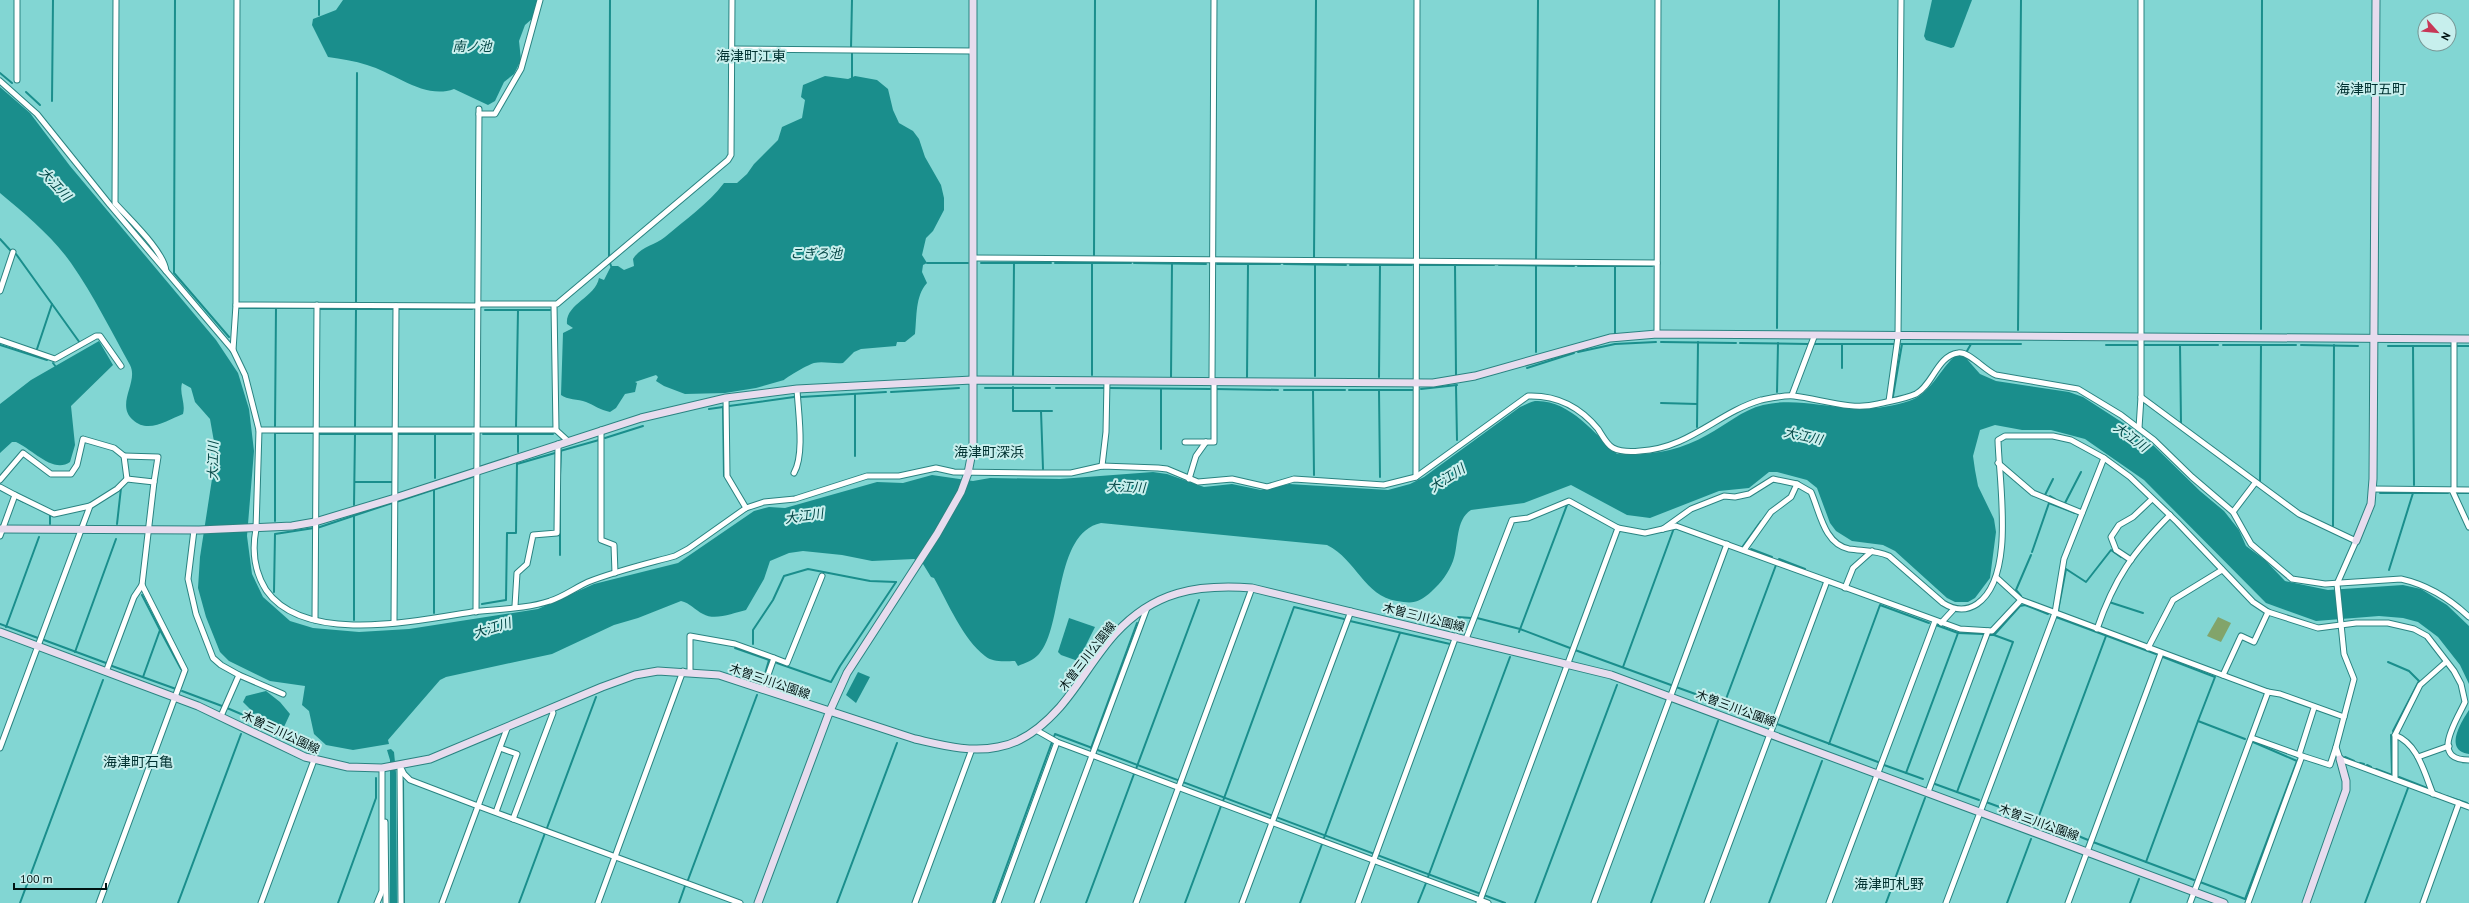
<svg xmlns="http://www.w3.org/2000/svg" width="2469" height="903" font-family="'PT Sans','Noto Sans JP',sans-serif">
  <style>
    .green { fill: #82a46a }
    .water { fill: #1a8e8c }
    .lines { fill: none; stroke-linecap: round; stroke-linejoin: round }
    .stream { stroke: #1a8e8c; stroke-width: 2 }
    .street-casing { stroke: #2a8381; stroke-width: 7 }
    .secondary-casing { stroke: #2a8381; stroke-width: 9 }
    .street { stroke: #fff; stroke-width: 5 }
    .secondary { stroke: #e7dcee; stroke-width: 7 }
    .labels { text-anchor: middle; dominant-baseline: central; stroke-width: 4; stroke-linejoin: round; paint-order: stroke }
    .street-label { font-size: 12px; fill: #001413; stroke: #c7efed }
    .water-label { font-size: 13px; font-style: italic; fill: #044645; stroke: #c7efed }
    .quarter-label { font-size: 14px; fill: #003130; stroke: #c7efed }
  </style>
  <rect width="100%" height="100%" fill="#82d6d3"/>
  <polygon class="green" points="2218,617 2231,623 2221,642 2207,636"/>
  <g class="water">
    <path d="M343,0H538L533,18L525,25L519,41L521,60L514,74L504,82L495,101L488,105L454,89C425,100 395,73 367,65C355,61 341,59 328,57L312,25L313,19L336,10Z"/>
    <polygon points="1932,0 1972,0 1954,47 1951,48 1926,40 1924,36"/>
    <path d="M825,76L848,79L855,76L877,80L888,89L893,110L899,123L913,131L919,139L925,157L941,185L944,198V210L933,231L926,238L922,255L927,263L923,265L922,272L927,283C915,296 917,317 915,334L905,342H897L896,346L861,349L854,352L843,363C834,364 823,361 814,363C811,363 785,378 784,380L756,388L725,393L685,394L664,386L656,381L658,377L656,375L635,382L637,383L635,392L625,394L616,408L610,412C600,410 594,405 586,402C578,399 567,400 561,395L563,333L573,328L567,324C565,304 595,298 599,278L604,280L611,266H618L624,270L634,266L633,259C641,246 654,246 665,237C685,220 708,204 724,183H737L747,174L754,164L778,140L782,127L802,118L805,100L801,97L803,85Z"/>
    <path d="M0,87L30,113L70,166L216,340L238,373L249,409L254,451L247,536L252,574L263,597L290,621L313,628L359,632L409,629L538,609L594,584L678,563L754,511L769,507L785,508L877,482L903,483L932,475L973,481L990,478L1060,479L1153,472L1167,474L1204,487L1232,484L1261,490L1289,484L1388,490L1410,484L1424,477L1520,407C1525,405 1530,402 1535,401C1569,399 1595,434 1617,454C1648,456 1680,451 1707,435C1726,425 1742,410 1763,405C1792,398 1821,406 1850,408C1870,410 1890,407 1909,401C1931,394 1939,370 1956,355L1965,357L1980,374L1996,381L2069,392L2083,397L2134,430L2150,442L2200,491L2224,511L2239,530L2246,546L2265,560L2285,581L2328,590L2403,585L2421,589L2447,605L2469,626V684L2460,665L2438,637L2418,622L2403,618L2379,616L2316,621L2266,603L2144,480L2085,439L2051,430H2022L1995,425L1980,430L1973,456L1975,470L1978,486L1994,519L1996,532L1990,578L1975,598L1968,602H1955L1947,598L1895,551L1883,545L1852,541L1836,531L1830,523L1817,488L1807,480L1777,472H1769L1749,488L1719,491L1650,518L1627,515L1571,485L1524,503L1471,510C1455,520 1459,545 1453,561C1449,572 1441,583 1432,591C1419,603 1413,604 1397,601C1364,596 1357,560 1327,545L1101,523C1053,533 1064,627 1039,654C1034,660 1025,663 1018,666L1015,661C1006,661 993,663 985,656C963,639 948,603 934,578L931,577L923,564L914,559L872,561L842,555L803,551L789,553L770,561L764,579L746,610C733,613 715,621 703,614C695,610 690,603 681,601L638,618L614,625L552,654L446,677L440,680L388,740L389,744L353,750L326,745L314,734L309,711L302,705L305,686L270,681L229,661L220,652L206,617L198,588L200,557L216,453L210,419L195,402L191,388L182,383C179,394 186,403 183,414C168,420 148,434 133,420C115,404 139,382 130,365C111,331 94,296 71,263C52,236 25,214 0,193Z"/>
    <path d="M99,341L113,365L71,406L75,445L70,462C53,474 32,449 16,442H12L0,453V404L31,380Z"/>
    <polygon points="1069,618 1095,627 1078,661 1061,655 1058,652"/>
    <polygon points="858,672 870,677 856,703 846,695"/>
    <polygon points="266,691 280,702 290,714 283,729 258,713 253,714 249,720 246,719 251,710 243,702 246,696"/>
    <path d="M2469,710V754C2443,750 2462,721 2469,710Z"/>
    <polygon points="391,749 394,752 396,773 397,903 390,903 390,760 387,750"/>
  </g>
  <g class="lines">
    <g class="stream">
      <polyline points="175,0 174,273 229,337"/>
      <polyline points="319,15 319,0"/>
      <polyline points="851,48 852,0"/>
      <polyline points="852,53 852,78"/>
      <polyline points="0,73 12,83"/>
      <polyline points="26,92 40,105"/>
      <polyline points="52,101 53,0"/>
      <polyline points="0,239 11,251"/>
      <polyline points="16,254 52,304 37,349"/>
      <polyline points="1094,255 1095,0"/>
      <polyline points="609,258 610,0"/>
      <polyline points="1314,258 1316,0"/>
      <polyline points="1536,260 1538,0"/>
      <polyline points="610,263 611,266"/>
      <polyline points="927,263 968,263"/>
      <polyline points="981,263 1051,263"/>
      <polyline points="1055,263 1131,263"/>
      <polyline points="1092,263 1092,375"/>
      <polyline points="1134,263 1206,264"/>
      <polyline points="1217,264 1280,264"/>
      <polyline points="1284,264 1346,265"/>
      <polyline points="1315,264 1315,376"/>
      <polyline points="1350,265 1412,265"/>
      <polyline points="1418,265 1494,265"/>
      <polyline points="1455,265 1456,375"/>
      <polyline points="1499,265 1574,266"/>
      <polyline points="1536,265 1536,352"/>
      <polyline points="1578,266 1652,266"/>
      <polyline points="356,303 357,73"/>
      <polyline points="52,304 80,343"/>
      <polyline points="238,308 314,308"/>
      <polyline points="318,309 394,309"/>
      <polyline points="397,309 472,309"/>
      <polyline points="485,310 550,310"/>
      <polyline points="1777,328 1779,0"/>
      <polyline points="2261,329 2262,0"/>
      <polyline points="2018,330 2021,0"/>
      <polyline points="1615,334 1615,266"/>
      <polyline points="1661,342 1736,343"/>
      <polyline points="1740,343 1808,344"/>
      <polyline points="1815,344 1895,344"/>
      <polyline points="1901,344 1971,344"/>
      <polyline points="0,345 47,360"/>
      <polyline points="2106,345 2137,345"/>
      <polyline points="2143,345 2218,345"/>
      <polyline points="2180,345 2181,424"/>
      <polyline points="2223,345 2296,345"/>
      <polyline points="2301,345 2358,346"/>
      <polyline points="2388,346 2452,346"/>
      <polyline points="2413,346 2414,485"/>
      <polyline points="2457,346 2469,346"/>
      <polyline points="1967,351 1971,344 2021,344"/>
      <polyline points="1578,352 1615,344 1656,342"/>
      <polyline points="53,363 56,367"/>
      <polyline points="1527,368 1574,353"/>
      <polyline points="1842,368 1842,344"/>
      <polyline points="1013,375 1014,263"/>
      <polyline points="1171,377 1172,263"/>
      <polyline points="1247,377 1248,264"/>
      <polyline points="1379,377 1380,265"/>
      <polyline points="1456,386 1457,440"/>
      <polyline points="1013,387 1013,411 1052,411"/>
      <polyline points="985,388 1050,388"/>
      <polyline points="1056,388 1104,388"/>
      <polyline points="1109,388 1210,389"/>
      <polyline points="1161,389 1161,449"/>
      <polyline points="1215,389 1278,390"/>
      <polyline points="1421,389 1457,385"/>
      <polyline points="1284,390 1345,390"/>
      <polyline points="1313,390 1314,475"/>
      <polyline points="1349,390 1413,390"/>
      <polyline points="1379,390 1380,477"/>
      <polyline points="891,392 959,388"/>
      <polyline points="1777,392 1778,343"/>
      <polyline points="855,394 855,456"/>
      <polyline points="1893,396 1902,344"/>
      <polyline points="801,397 886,392"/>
      <polyline points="1661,403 1697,404"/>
      <polyline points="729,406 794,397"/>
      <polyline points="709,409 723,407 724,476"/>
      <polyline points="1041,411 1043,469"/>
      <polyline points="275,426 276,308"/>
      <polyline points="355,426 356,309"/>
      <polyline points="516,427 518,310"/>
      <polyline points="1697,427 1698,342"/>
      <polyline points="318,434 393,434"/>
      <polyline points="397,434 471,434"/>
      <polyline points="483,434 553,434"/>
      <polyline points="605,438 643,426"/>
      <polyline points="560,451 599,440"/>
      <polyline points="518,452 518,435"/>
      <polyline points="517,464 555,453"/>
      <polyline points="560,475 561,451"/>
      <polyline points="435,478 435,434"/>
      <polyline points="355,482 393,482"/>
      <polyline points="2260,482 2261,345"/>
      <polyline points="434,490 434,613"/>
      <polyline points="2380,493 2448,493"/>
      <polyline points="2458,493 2469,493"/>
      <polyline points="2045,495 2053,479"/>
      <polyline points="2050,496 2055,499"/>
      <polyline points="18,499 24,502"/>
      <polyline points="396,502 472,477"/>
      <polyline points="2065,503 2081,472"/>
      <polyline points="354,505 355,434"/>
      <polyline points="354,516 354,620"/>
      <polyline points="275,521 275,433 314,433"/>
      <polyline points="50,524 50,514"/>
      <polyline points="117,524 121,488"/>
      <polyline points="2333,526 2334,345"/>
      <polyline points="317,528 392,503"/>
      <polyline points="1743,546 1761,521"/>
      <polyline points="1751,549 1772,557"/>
      <polyline points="2032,552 2049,503 2075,513"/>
      <polyline points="560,555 560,482"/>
      <polyline points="1779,559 1805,569"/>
      <polyline points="2389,570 2413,493"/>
      <polyline points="274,592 275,534 314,528"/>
      <polyline points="142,595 160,630"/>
      <polyline points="2021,596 2016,590 2031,555"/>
      <polyline points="2109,602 2143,613"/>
      <polyline points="482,604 506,600 507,533 516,533 517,463"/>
      <polyline points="2058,611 2066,569 2086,582 2111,550 2121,557"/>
      <polyline points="2056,617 2156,654"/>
      <polyline points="1477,618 1520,629 1570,648"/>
      <polyline points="1458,619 1458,617 1471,618"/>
      <polyline points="1350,621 1450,644"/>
      <polyline points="0,624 38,638"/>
      <polyline points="1936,625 1958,633 1983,634"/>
      <polyline points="6,627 39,537"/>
      <polyline points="1519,632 1567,505"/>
      <polyline points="1990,635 1994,635 2020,606 2025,605 2048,614"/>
      <polyline points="44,640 106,663"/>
      <polyline points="753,644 753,630 773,600 784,576 808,569 870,581 896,582"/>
      <polyline points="735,648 769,660 763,681"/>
      <polyline points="1575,650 1671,685"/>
      <polyline points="75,652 116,539"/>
      <polyline points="2163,657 2215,677 2198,721 2245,739"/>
      <polyline points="2388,662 2409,671 2419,681 2393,731"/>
      <polyline points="777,663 831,682 840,666 896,582"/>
      <polyline points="112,666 176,689"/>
      <polyline points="1623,667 1674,528"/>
      <polyline points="143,677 160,630 181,669"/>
      <polyline points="1676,687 1712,700"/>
      <polyline points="182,691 222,706"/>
      <polyline points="1716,702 1738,710"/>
      <polyline points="1723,707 1776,565"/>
      <polyline points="227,708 248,717"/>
      <polyline points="1744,712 1770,722"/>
      <polyline points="1777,724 1878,762"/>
      <polyline points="1829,744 1880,605 1929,623"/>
      <polyline points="1091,748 1137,623"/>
      <polyline points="2345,757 2354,761"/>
      <polyline points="2360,763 2364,764"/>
      <polyline points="1884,765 1923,779"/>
      <polyline points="2367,765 2371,767"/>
      <polyline points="1136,769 1199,600"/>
      <polyline points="2376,769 2392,775 2391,735"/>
      <polyline points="1906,773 1958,633"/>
      <polyline points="2399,777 2427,788"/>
      <polyline points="403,781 404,903"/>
      <polyline points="1935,784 1979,800"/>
      <polyline points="1957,792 2013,642 1994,635"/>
      <polyline points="2435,792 2441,794"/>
      <polyline points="2446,796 2467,803"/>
      <polyline points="1223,801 1294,607 1344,619"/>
      <polyline points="1986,802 2068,832"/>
      <polyline points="2037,821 2106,636"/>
      <polyline points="547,828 596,697"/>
      <polyline points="2076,835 2088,840"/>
      <polyline points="1324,838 1400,633"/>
      <polyline points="2093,842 2194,880"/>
      <polyline points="2146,862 2198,721"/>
      <polyline points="1428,877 1510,657"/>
      <polyline points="688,880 757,695"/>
      <polyline points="2200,882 2245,899"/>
      <polyline points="2245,899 2297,761 2253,742"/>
      <polyline points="20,903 103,680"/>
      <polyline points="178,903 241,734"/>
      <polyline points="338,903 376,798 376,778"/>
      <polyline points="519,903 545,833"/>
      <polyline points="679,903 685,886"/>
      <polyline points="837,903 897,743"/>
      <polyline points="993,903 1055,734 1505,903"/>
      <polyline points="1086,903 1134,774"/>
      <polyline points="1185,903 1221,806"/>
      <polyline points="1300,903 1322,844"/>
      <polyline points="1418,903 1426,883"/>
      <polyline points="1535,903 1617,685"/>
      <polyline points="1651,903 1718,721"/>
      <polyline points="1769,903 1822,761"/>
      <polyline points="1886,903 1925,798"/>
      <polyline points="2007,903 2031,839"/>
      <polyline points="2130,903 2139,879"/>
      <polyline points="2365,903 2408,788"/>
    </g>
    <g class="street-casing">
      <g id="street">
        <path d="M116,0L115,203C129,219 164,251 166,271"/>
        <polyline points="732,49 973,51"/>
        <polyline points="17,80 17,0"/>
        <path d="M0,81L37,114L110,205L233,350L245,375L259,430L256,529C252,550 254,571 266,590C304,645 416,621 472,612C498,609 526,609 550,601C563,597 575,588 588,582C616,571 646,564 675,556L688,549L746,508L764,502L795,499L867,476H899L936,468L954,472L1035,473H1071L1102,466L1158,468L1167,469L1198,482L1232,479L1267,487L1294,479L1384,485L1416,477L1528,396C1557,395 1580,407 1598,429C1602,435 1607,445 1613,448C1621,452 1631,452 1640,451C1690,448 1717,413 1761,400C1771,398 1784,395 1794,396C1821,399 1851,411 1878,404C1890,401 1905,399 1916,394C1933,385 1937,356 1958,353C1969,351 1984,370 1996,375L2078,389L2121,415L2154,440L2192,477L2233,512L2251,544L2292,579L2325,584L2401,579C2428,585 2449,598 2469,617"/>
        <polyline points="479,114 495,114 521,69 540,0"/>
        <polyline points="973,258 1657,263"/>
        <polyline points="0,291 13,252"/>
        <polyline points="478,304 557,304 728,160 731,155 732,0"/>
        <polyline points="236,305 478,306"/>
        <polyline points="554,305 556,430"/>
        <polyline points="1657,334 1658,0"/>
        <polyline points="2454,339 2454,490"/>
        <polyline points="0,340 55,359 96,336 100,336 121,366"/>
        <polyline points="233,350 236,305 237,0"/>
        <polyline points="1212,381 1214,0"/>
        <polyline points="1792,395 1814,337"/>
        <polyline points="2141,397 2299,514 2356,541 2337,584 2344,654 2354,679 2336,747 2340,759 2469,807"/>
        <polyline points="726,398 727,476 746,508"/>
        <polyline points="1889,401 1898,337 1901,0"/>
        <polyline points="2139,428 2141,397 2141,0"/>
        <polyline points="259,430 556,430 568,441"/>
        <polyline points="601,430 601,540 614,545 615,573"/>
        <polyline points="1185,442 1214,442 1214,381"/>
        <polyline points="124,456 158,457 154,482"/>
        <polyline points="1998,463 2033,493 2082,513"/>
        <polyline points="1102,466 1106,432 1107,381"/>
        <path d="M794,473C805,454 798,411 797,389"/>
        <polyline points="1416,477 1417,0"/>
        <polyline points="1189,479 1196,456 1206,442"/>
        <polyline points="0,480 23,453 51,474 71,474 77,465 83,439 114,448 124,456 127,479"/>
        <polyline points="0,487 15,495"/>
        <polyline points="2372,489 2469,490"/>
        <polyline points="2452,490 2469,527"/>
        <polyline points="2233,512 2255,483"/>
        <polyline points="1663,529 1691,509 1724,496 1735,497 1749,494 1773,479 1797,484"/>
        <polyline points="194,530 188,579 196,614 213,658 221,665 239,675 221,716"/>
        <polyline points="0,536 15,495 54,514 90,506 117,489 127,479 154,482 142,585 185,670 99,903"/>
        <path d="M1744,550L1771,512L1791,497L1797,484L1811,492C1820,512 1824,544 1849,549C1863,551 1876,550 1889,556L1943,603C1954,610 1965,612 1977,604C2016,577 1999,483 1998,440L2005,436H2053L2071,440L2104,458L2130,477L2177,522L2253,602L2268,612L2318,628L2356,623H2388L2414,629L2427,636L2454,671L2461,684L2465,702C2457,720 2429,760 2469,760"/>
        <polyline points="2131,560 2116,550 2111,537 2119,525 2133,517 2152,499"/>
        <polyline points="1997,578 2021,600"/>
        <polyline points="1845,588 1853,568 1872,551"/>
        <polyline points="515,606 517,573 527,564 533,535 557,533 558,444"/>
        <polyline points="476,612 479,109"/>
        <polyline points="315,620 317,305"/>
        <polyline points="394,622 396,306"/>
        <polyline points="1941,623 1953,610"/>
        <path d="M2097,629C2114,579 2133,552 2170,515"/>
        <polyline points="1466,639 1512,520 1528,518 1569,501 1618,528"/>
        <polyline points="2148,648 2173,600 2222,570"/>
        <polyline points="106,672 134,597 142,585"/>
        <polyline points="690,672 690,636 735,644 774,658"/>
        <polyline points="239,675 283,694"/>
        <polyline points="2223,675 2241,636 2254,642 2268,612"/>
        <polyline points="763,689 774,658 787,663 822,576"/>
        <polyline points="508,726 478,806 740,903"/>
        <polyline points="1036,730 1057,742 1488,903"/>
        <path d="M2395,735C2418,744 2424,772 2433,794"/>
        <polyline points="2252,738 2302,756"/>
        <polyline points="0,748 90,506"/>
        <polyline points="2299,755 2314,708"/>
        <polyline points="2418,757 2449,746"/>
        <polyline points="400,766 404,774 410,780 478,806 442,903"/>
        <polyline points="400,768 401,903"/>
        <polyline points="2395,779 2395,735 2420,685 2446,662"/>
        <polyline points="1928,792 1988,631"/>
        <polyline points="496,812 517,754 500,748"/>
        <polyline points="513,819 553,713 551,708"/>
        <polyline points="385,822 386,903"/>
        <polyline points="261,903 314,760"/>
        <polyline points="377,903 382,891 382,768"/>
        <polyline points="598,903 683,671"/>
        <polyline points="915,903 972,749"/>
        <polyline points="998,903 1057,742"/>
        <polyline points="1037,903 1147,608"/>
        <polyline points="1136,903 1252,588"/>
        <polyline points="1242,903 1351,611"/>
        <polyline points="1358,903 1456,636"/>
        <polyline points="1479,903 1618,528 1645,533 1676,526 1960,629 1992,631 2021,600 2268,692 2280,694 2344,717"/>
        <polyline points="1594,903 1727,544"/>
        <polyline points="1707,903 1827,581"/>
        <polyline points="1829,903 1935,621"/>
        <polyline points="1946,903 2055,613 2064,559 2104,458"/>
        <polyline points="2068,903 2161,653"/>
        <polyline points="2190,903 2268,692"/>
        <polyline points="2248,903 2302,756 2330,765 2336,747"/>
        <polyline points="2423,903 2459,803"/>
      </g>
    </g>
    <g class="secondary-casing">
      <g id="secondary">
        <polyline points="0,529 199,530 292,526 315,522 395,498 641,418 726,398 797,389 972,380 1433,383 1475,376 1610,338 1657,334 2469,339"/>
        <polyline points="2356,541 2371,504 2373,479 2376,0"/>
        <path d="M0,632L198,706L305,757L348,767L382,768L430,759L602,687L635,675L658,671L719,675L915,739C942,745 970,753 998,747C1023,743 1044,725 1060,707C1080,684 1095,656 1115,634C1154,591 1197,584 1252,588L1611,675L2224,903"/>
        <polyline points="758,903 829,713 847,673 937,534 961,492 968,473 973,447 973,0"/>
        <polyline points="2306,903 2346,790 2346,781 2340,759"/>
      </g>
    </g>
    <use href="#street" class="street"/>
    <use href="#secondary" class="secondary"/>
  </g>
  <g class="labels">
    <g class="street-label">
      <text transform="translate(1424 617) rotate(14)">木曽三川公園線</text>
      <text transform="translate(1087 656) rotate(-52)">木曽三川公園線</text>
      <text transform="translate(770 681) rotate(19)">木曽三川公園線</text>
      <text transform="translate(1736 708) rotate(20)">木曽三川公園線</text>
      <text transform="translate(281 732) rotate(25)">木曽三川公園線</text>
      <text transform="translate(2039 822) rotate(20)">木曽三川公園線</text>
    </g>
    <g class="water-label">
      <text x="472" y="46">南ノ池</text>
      <text transform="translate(55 184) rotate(47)">大江川</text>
      <text x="816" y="253">こぎろ池</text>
      <text transform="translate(1803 436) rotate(12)">大江川</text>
      <text transform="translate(2131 437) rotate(36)">大江川</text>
      <text transform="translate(213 461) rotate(-89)">大江川</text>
      <text transform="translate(1447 478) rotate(-33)">大江川</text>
      <text transform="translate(1126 487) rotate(2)">大江川</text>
      <text transform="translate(804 516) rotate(-8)">大江川</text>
      <text transform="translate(492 628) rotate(-17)">大江川</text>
    </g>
    <g class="quarter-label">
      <text x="751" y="56">海津町江東</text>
      <text x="2371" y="89">海津町五町</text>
      <text x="989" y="452">海津町深浜</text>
      <text x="138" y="762">海津町石亀</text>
      <text x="1889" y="884">海津町札野</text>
    </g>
  </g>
  <g transform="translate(2437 32) rotate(117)"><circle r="19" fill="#c7efed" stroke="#779796"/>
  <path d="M0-3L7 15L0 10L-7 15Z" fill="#c73757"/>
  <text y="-6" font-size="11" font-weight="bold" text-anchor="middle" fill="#001413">N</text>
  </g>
  <path d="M14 883v6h92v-6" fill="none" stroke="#001413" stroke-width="2"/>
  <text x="20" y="883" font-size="12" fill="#001413" stroke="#c7efed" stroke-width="3" paint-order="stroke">100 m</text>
</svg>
